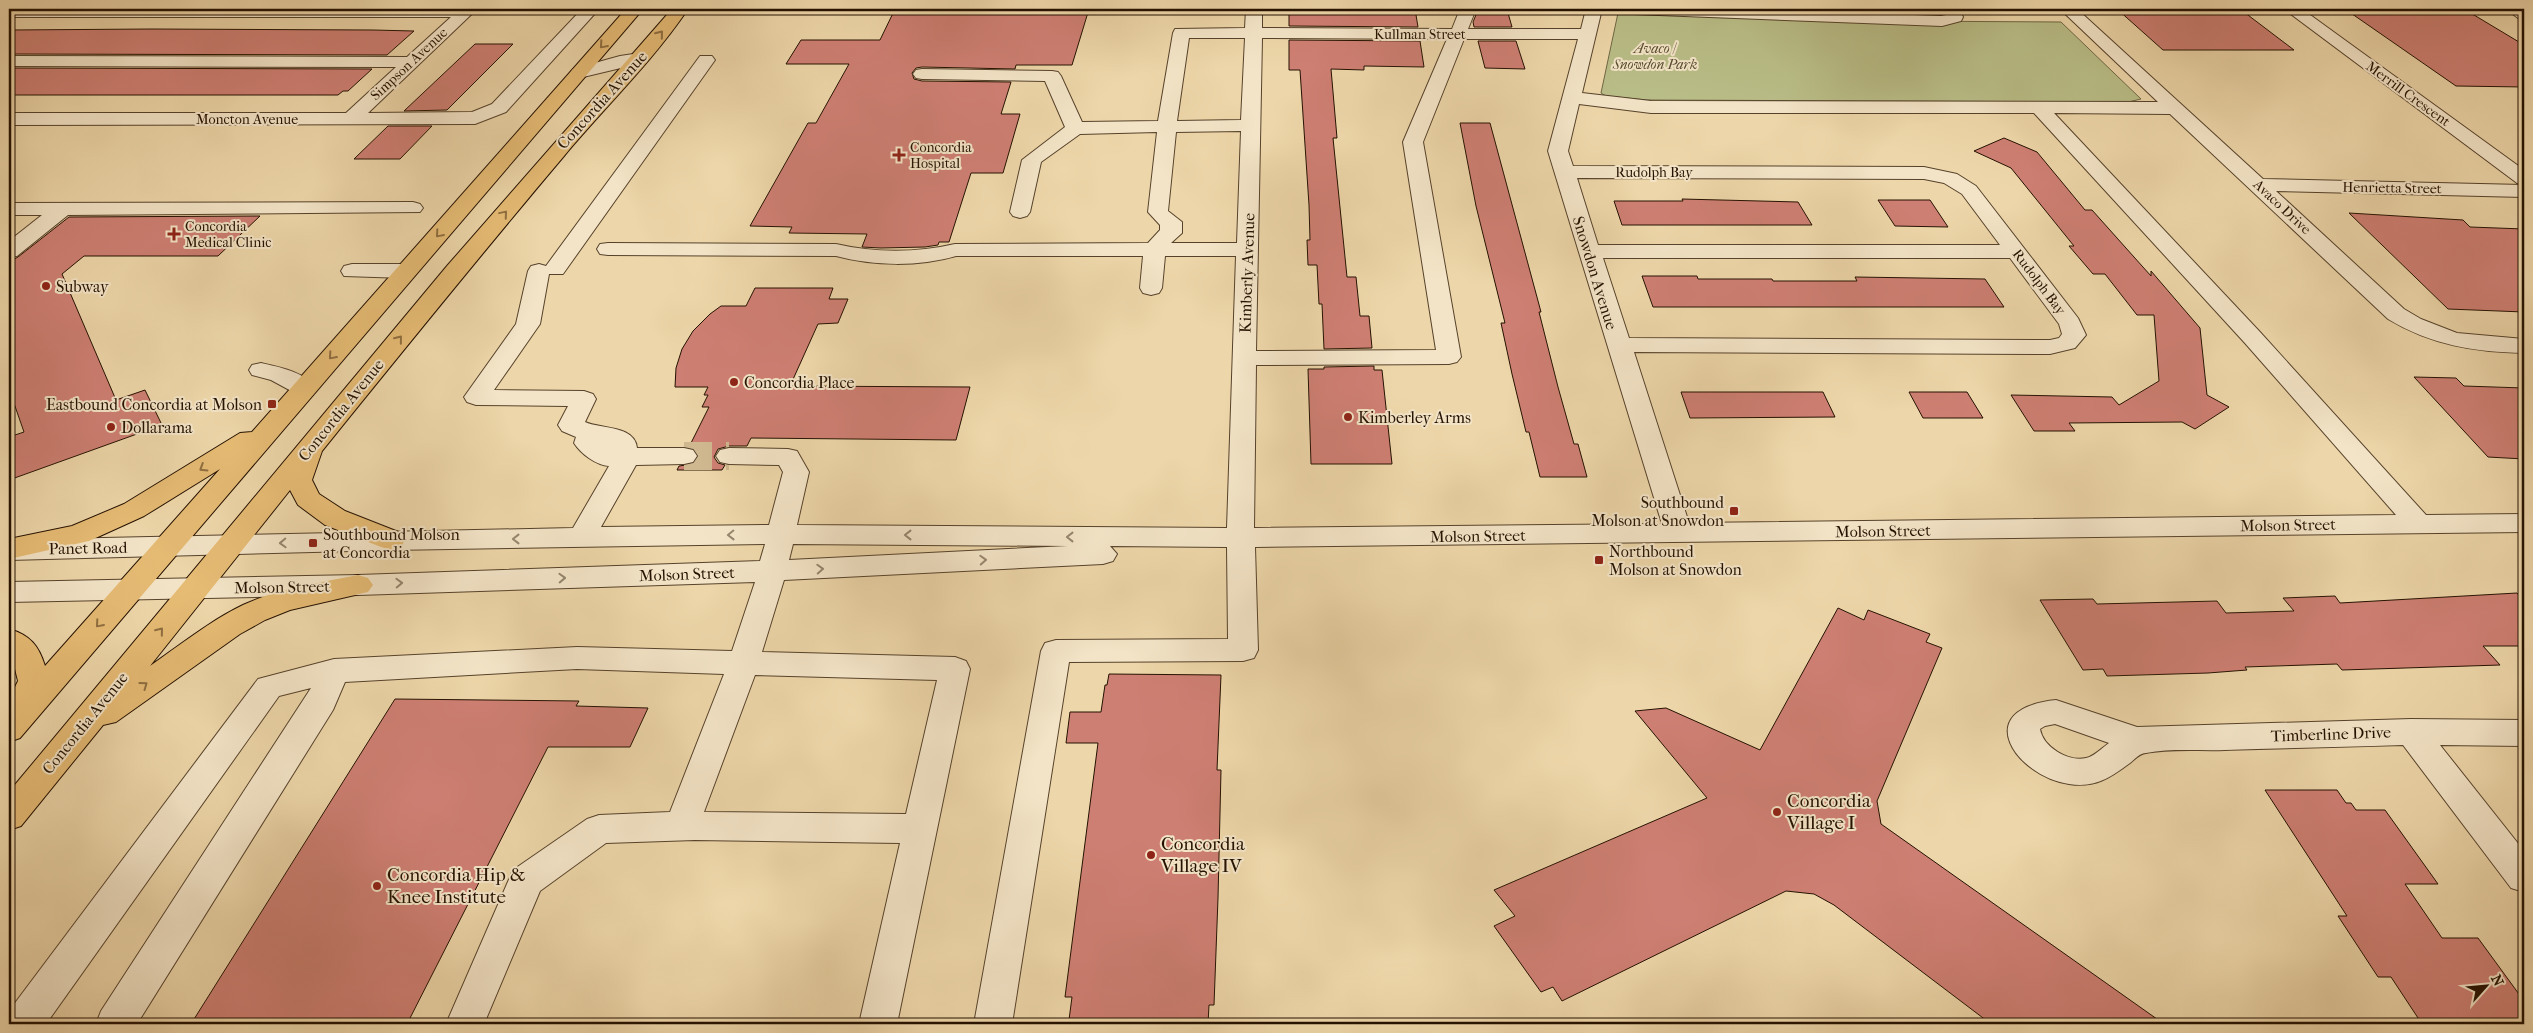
<svg xmlns="http://www.w3.org/2000/svg" width="2533" height="1033" font-family="'IM FELL French Canon',serif">
  <style>
    .green { fill: #b9bd87; stroke: #6e6744 }
    .building { fill: #ce7f73; stroke: #241101 }
    .lines { fill: none; stroke-linecap: round; stroke-linejoin: round }
    .minor-tunnel { stroke: #cfb890; stroke-width: 28; stroke-dasharray: 28 14; stroke-linecap: butt }
    .minor-casing { stroke: #56422b; stroke-width: 2 }
    .major-casing { stroke: #241101; stroke-width: 2 }
    .minor { fill: #f3e4c7; fill-rule: evenodd }
    .major { fill: #e6bb74; fill-rule: evenodd }
    .oneway { stroke: #8f6e40 }
    .oneway2 { stroke: #96856e }
    .poi-dot { fill: #8f2418; stroke: #f3e4c7; stroke-width: 2 }
    .labels { text-anchor: middle; dominant-baseline: central; stroke-width: 4; stroke-linejoin: round; paint-order: stroke }
    .far-street-label { font-size: 14px; fill: #241101; stroke: #f3e4c7 }
    .far-park-label { font-size: 14px; font-style: italic; fill: #584d30; stroke: #f3e4c7 }
    .far-poi-label { font-size: 14px; fill: #241101; stroke: #f3e4c7; text-anchor: start }
    .street-label { font-size: 16px; fill: #241101; stroke: #f3e4c7 }
    .poi-label { font-size: 16px; fill: #241101; stroke: #f3e4c7; text-anchor: start }
    .near-poi-label { font-size: 19px; fill: #241101; stroke: #f3e4c7; text-anchor: start }
  </style>
  <rect width="100%" height="100%" fill="#edd6a9"/>
  <filter id="stains"><feTurbulence type="fractalNoise" baseFrequency=".004" numOctaves="4"/><feColorMatrix values="0 0 0 0 .2 0 0 0 0 .09 0 0 0 0 .02 0 0 0 .5 -.17"/></filter>
  <radialGradient id="worn" r=".72"><stop offset=".6" stop-color="#630" stop-opacity="0"/><stop offset="1" stop-color="#630" stop-opacity=".3"/></radialGradient>
  <polygon class="green" points="1624,11 1892,21 2061,22 2141,99 2128,102 1647,100 1606,96 1601,93 1618,13"/>
  <g class="building">
    <polygon points="895,9 1089,9 1072,65 1016,65 1015,69 922,67 916,68 912,73 914,79 922,81 1011,82 1001,114 1020,114 1003,173 971,173 949,242 939,242 938,245 925,247 881,248 862,247 867,234 789,233 792,227 750,226 808,123 816,123 849,64 786,64 801,40 880,40"/>
    <polygon points="1289,9 1415,9 1418,27 1289,26"/>
    <polygon points="2117,9 2240,9 2294,50 2163,50"/>
    <polygon points="2345,9 2464,9 2524,45 2524,87 2456,86"/>
    <polygon points="1478,10 1508,13 1512,27 1474,27 1473,22"/>
    <polygon points="151,29 373,30 414,31 387,55 9,54 9,30"/>
    <polygon points="1289,40 1420,41 1424,67 1364,66 1364,70 1331,69 1337,138 1333,138 1347,277 1356,277 1360,316 1369,316 1372,348 1324,349 1322,304 1319,304 1317,265 1308,265 1307,240 1310,240 1309,205 1300,70 1289,70"/>
    <polygon points="1478,41 1516,41 1525,69 1485,68"/>
    <polygon points="475,44 513,44 447,110 404,111"/>
    <polygon points="9,68 372,69 348,91 343,91 338,95 9,95"/>
    <polygon points="1460,123 1490,123 1541,312 1539,312 1558,387 1574,444 1578,444 1587,477 1540,477 1529,432 1526,432 1512,374 1501,323 1505,323 1476,206"/>
    <polygon points="388,126 432,126 400,159 354,159"/>
    <polygon points="2004,138 2037,152 2085,210 2092,210 2151,276 2151,271 2200,328 2207,395 2229,407 2195,429 2182,422 2069,423 2075,431 2034,431 2011,395 2112,397 2119,405 2159,381 2154,315 2137,315 2105,274 2093,274 2069,246 2074,246 2011,168 1974,151"/>
    <polygon points="1682,199 1798,202 1812,225 1622,225 1614,201 1683,201"/>
    <polygon points="1878,200 1930,200 1948,227 1895,226"/>
    <polygon points="2349,213 2463,220 2470,227 2524,229 2524,312 2448,309"/>
    <polygon points="260,216 218,256 84,256 62,274 116,400 145,390 162,425 9,480 9,437 24,432 9,389 9,262 18,257 69,217"/>
    <polygon points="1642,276 1697,276 1698,279 1772,279 1773,281 1857,281 1855,277 1985,279 2004,307 1653,307"/>
    <polygon points="755,288 833,288 829,299 848,299 838,323 818,324 790,386 970,387 956,440 751,438 747,446 729,446 718,449 714,457 718,463 725,465 722,470 677,470 679,466 693,464 699,457 695,449 689,447 709,407 702,407 708,395 704,395 708,387 675,387 676,368 682,349 693,331 710,314 721,306 746,306"/>
    <polygon points="1374,366 1374,370 1382,370 1392,464 1311,464 1308,369 1324,369 1324,367"/>
    <polygon points="2414,377 2456,378 2464,386 2524,388 2524,459 2488,457"/>
    <polygon points="1681,392 1823,392 1835,417 1690,418"/>
    <polygon points="1909,392 1967,392 1983,418 1923,418"/>
    <polygon points="2517,593 2524,601 2524,646 2483,646 2500,665 2342,670 2337,664 2245,667 2247,670 2208,673 2107,676 2103,669 2083,670 2040,600 2093,599 2097,604 2217,601 2226,613 2294,611 2283,598 2335,596 2340,603"/>
    <polygon points="1838,608 1864,620 1868,610 1930,634 1926,642 1942,648 1877,801 1881,824 2164,1024 1991,1024 1834,905 1814,894 1786,891 1562,1001 1553,987 1541,992 1494,926 1515,916 1494,890 1707,798 1635,711 1666,708 1760,750"/>
    <polygon points="1109,674 1221,675 1217,770 1221,770 1218,898 1214,1005 1209,1005 1208,1024 1138,1024 1138,1021 1069,1020 1072,997 1065,997 1098,743 1066,743 1070,712 1101,712 1105,685 1107,685"/>
    <polygon points="395,699 579,701 576,706 648,708 630,747 548,747 407,1024 191,1024"/>
    <polygon points="2265,790 2337,790 2346,803 2351,803 2356,810 2385,810 2438,884 2405,884 2442,938 2478,938 2524,1001 2524,1024 2422,1024 2391,977 2378,977 2338,916 2347,916"/>
  </g>
  <g class="lines">
    <polyline class="minor-tunnel" points="684,456 729,456"/>
    <g class="minor-casing">
      <g id="minor">
        <polygon points="9,9 477,9 368,113 472,112 492,104 582,9 599,9 506,112 475,124 9,125 9,113 346,113 396,67 9,66 9,56 407,57 451,17 9,17"/>
        <path d="M1246,9H1262V28L1452,29L1460,9H1476L1468,29H1581L1586,9H1602L1582,93L1651,101L2158,102L2060,9H2077L2263,179L2523,185L2517,183L2284,9H2302L2524,170V197L2276,191L2404,309L2421,319L2457,333L2524,339V353C2475,352 2431,345 2388,319L2170,114L2054,113L2260,332L2426,515L2524,514V532L1255,547L1258,650L1254,658L1243,661L1069,662L1012,1024H974L1041,651L1045,643L1056,640L1228,639L1227,547L1110,546L1117,554L1113,561L1103,564L784,580L762,652L955,657L966,661L970,669L897,1024H859L900,843L695,840L606,843L540,891L484,1024H446L513,870L587,819L599,815L670,812L724,674L577,669L345,682L333,710L137,1024H96L101,1011L311,688L279,696L46,1024H9V1011L258,679L334,659L577,647L732,651L755,582L358,595L9,602V582L358,575L760,561L765,544L391,550L9,560V540L573,528L609,466C596,465 581,454 574,443L576,437L562,431L558,425L568,406L476,405L467,402L464,397L516,324L528,271L531,266L539,264L546,266L700,56H712L715,60L563,274H549L540,324L494,390L584,391L593,394L596,399L585,422C600,429 635,425 637,448H684L693,450L697,456L693,462L684,464L636,465L601,527L769,525L783,472L779,465L729,464L720,462L716,456L720,450L729,448L788,449L797,451L809,472L797,525L1227,528L1236,256H1165L1162,288L1159,293L1151,295L1143,293L1140,288L1143,256H956C918,267 874,266 836,256L608,255L600,254L597,249L600,244L608,243L836,244C875,253 916,253 955,244L1148,243L1160,230V225L1148,212L1157,132L1080,134L1041,162L1030,212L1027,216L1020,218L1013,216L1010,212L1022,160L1065,127L1045,81L922,79L916,78L913,74L916,70L922,69L1052,71L1058,72L1061,76L1082,122L1158,121L1173,33L1175,29L1245,28ZM1189,38H1245L1241,120L1177,121ZM1262,38L1447,39L1403,142L1436,350L1256,351ZM1464,39H1578L1548,151L1662,524L1254,528L1256,365L1449,364L1457,362L1461,357L1423,142ZM1579,104L1651,113H2034L2244,342L2396,515L1689,523L1634,352L2050,354L2075,348L2086,335L2078,318L1976,186L1957,174L1924,167L1573,166L1568,151ZM1241,131L1237,243H1171L1182,233V222L1168,211L1176,132ZM1577,178L1924,179L1944,183L1962,194L2000,245H1598ZM1603,258H2010L2059,324L2062,334L2059,338L2050,340L1629,338ZM793,544L1068,546L789,560ZM755,675L937,680L906,814L704,812Z"/>
        <polygon points="1625,9 1754,9 1941,16 1946,15 1943,9 1959,9 1963,17 1961,21 1942,26 1633,14"/>
        <polygon points="2506,9 2524,9 2524,20 2518,18"/>
        <polygon points="640,53 646,54 649,58 646,62 579,78 573,77 570,73 573,69 620,56"/>
        <polygon points="413,202 420,204 423,208 420,212 68,215 17,256 9,257 9,241 42,215 9,215 9,203"/>
        <polygon points="352,264 405,264 413,266 416,271 413,276 405,278 344,276 341,271 344,266"/>
        <path d="M261,363C279,367 305,372 316,388L313,393L304,395L295,393L271,380L252,375L249,370L252,365Z"/>
        <path d="M2056,700L2137,727L2411,719L2524,720V746L2440,745L2524,851V892L2511,888L2403,745C2343,747 2284,748 2225,750C2199,751 2171,748 2146,753C2140,753 2135,759 2130,763C2110,778 2095,788 2069,784C2016,776 1969,709 2056,700ZM2055,724L2109,743C2102,748 2093,757 2086,758C2068,762 2043,747 2040,729L2045,726Z"/>
      </g>
    </g>
    <g class="major-casing">
      <g id="major">
        <path d="M626,9H643L20,738L9,742V699L18,681L12,657L9,655V629C30,635 39,646 45,666L220,469L144,516L89,541L9,559V539L72,526L124,504L240,433L252,432Z"/>
        <path d="M672,9H688C652,62 605,107 564,156C482,253 402,352 322,451L312,480L319,494L345,511L401,533L405,540L401,547L391,550L381,547L325,525L298,505L290,490L150,666C180,645 210,621 243,605C279,588 320,583 358,575L368,578L373,585L368,592L290,610L265,620L240,634L116,722L103,725L21,826L9,830V792L447,266Z"/>
      </g>
    </g>
    <use href="#minor" class="minor"/>
    <use href="#major" class="major"/>
  </g>
  <defs><path id="oneway-chevron" d="M-2-3.5L2.5 0L-2 3.5" fill="none" stroke-width="1.6" stroke-linecap="round" stroke-linejoin="round" transform="scale(1.25)"/></defs>
  <g class="oneway">
    <use href="#oneway-chevron" transform="translate(660 34) rotate(-51)"/>
    <use href="#oneway-chevron" transform="translate(603 45) rotate(131)"/>
    <use href="#oneway-chevron" transform="translate(504 214) rotate(-50)"/>
    <use href="#oneway-chevron" transform="translate(439 234) rotate(131)"/>
    <use href="#oneway-chevron" transform="translate(399 339) rotate(-51)"/>
    <use href="#oneway-chevron" transform="translate(332 356) rotate(131)"/>
    <use href="#oneway-chevron" transform="translate(203 468) rotate(148)"/>
    <use href="#oneway-chevron" transform="translate(99 624) rotate(131)"/>
    <use href="#oneway-chevron" transform="translate(160 631) rotate(-51)"/>
    <use href="#oneway-chevron" transform="translate(144 685) rotate(-36)"/>
  </g>
  <g class="oneway2">
    <use href="#oneway-chevron" transform="translate(731 535) rotate(179)"/>
    <use href="#oneway-chevron" transform="translate(908 535) rotate(-180)"/>
    <use href="#oneway-chevron" transform="translate(1070 537) rotate(-180)"/>
    <use href="#oneway-chevron" transform="translate(516 539) rotate(180)"/>
    <use href="#oneway-chevron" transform="translate(283 543) rotate(178)"/>
    <use href="#oneway-chevron" transform="translate(983 560) rotate(-3)"/>
    <use href="#oneway-chevron" transform="translate(820 569) rotate(-3)"/>
    <use href="#oneway-chevron" transform="translate(562 578) rotate(-2)"/>
    <use href="#oneway-chevron" transform="translate(399 583) rotate(-2)"/>
  </g>
  <g class="poi-dot">
    <path d="M896.5 147.5h5v5h5v5h-5v5h-5v-5h-5v-5h5z"/>
    <path d="M171.5 226.5h5v5h5v5h-5v5h-5v-5h-5v-5h5z"/>
    <circle cx="46" cy="286" r="5"/>
    <circle cx="734" cy="382" r="5"/>
    <rect x="267" y="399" width="10" height="10" rx="2.5"/>
    <circle cx="1348" cy="417" r="5"/>
    <circle cx="111" cy="427" r="5"/>
    <rect x="1729" y="506" width="10" height="10" rx="2.5"/>
    <rect x="308" y="538" width="10" height="10" rx="2.5"/>
    <rect x="1594" y="555" width="10" height="10" rx="2.5"/>
    <circle cx="1777" cy="812" r="5"/>
    <circle cx="1151" cy="855" r="5"/>
    <circle cx="377" cy="886" r="5"/>
  </g>
  <g class="labels">
    <g class="far-street-label">
      <text x="1420" y="34">Kullman Street</text>
      <text transform="translate(409 64) rotate(-43)">Simpson Avenue</text>
      <text transform="translate(2408 94) rotate(36)">Merrill Crescent</text>
      <text x="247" y="119">Moncton Avenue</text>
      <text x="1654" y="172">Rudolph Bay</text>
      <text transform="translate(2392 188) rotate(1)">Henrietta Street</text>
      <text transform="translate(2282 207) rotate(43)">Avaco Drive</text>
      <text transform="translate(2039 282) rotate(53)">Rudolph Bay</text>
    </g>
    <g class="far-park-label">
      <text x="1655" y="48">Avaco /<tspan x="1655" dy="16">Snowdon Park</tspan></text>
    </g>
    <g class="far-poi-label">
      <text x="910" y="147">Concordia<tspan x="910" dy="16">Hospital</tspan></text>
      <text x="185" y="226">Concordia<tspan x="185" dy="16">Medical Clinic</tspan></text>
    </g>
    <g class="street-label">
      <text transform="translate(602 100) rotate(-48)">Concordia Avenue</text>
      <text transform="translate(1247 273) rotate(-88)">Kimberly Avenue</text>
      <text transform="translate(1595 273) rotate(73)">Snowdon Avenue</text>
      <text transform="translate(341 410) rotate(-51)">Concordia Avenue</text>
      <text transform="translate(2288 525) rotate(-1)">Molson Street</text>
      <text transform="translate(1883 531) rotate(-1)">Molson Street</text>
      <text transform="translate(1478 536) rotate(-1)">Molson Street</text>
      <text transform="translate(88 548) rotate(-1)">Panet Road</text>
      <text transform="translate(687 574) rotate(-2)">Molson Street</text>
      <text transform="translate(282 587) rotate(-1)">Molson Street</text>
      <text transform="translate(85 723) rotate(-51)">Concordia Avenue</text>
      <text transform="translate(2331 734) rotate(-2)">Timberline Drive</text>
    </g>
    <g class="poi-label">
      <text x="56" y="286">Subway</text>
      <text x="744" y="382">Concordia Place</text>
      <text x="262" y="404" text-anchor="end">Eastbound Concordia at Molson</text>
      <text x="1358" y="417">Kimberley Arms</text>
      <text x="121" y="427">Dollarama</text>
      <text x="1724" y="502" text-anchor="end">Southbound<tspan x="1724" dy="18">Molson at Snowdon</tspan></text>
      <text x="323" y="534">Southbound Molson<tspan x="323" dy="18">at Concordia</tspan></text>
      <text x="1609" y="551">Northbound<tspan x="1609" dy="18">Molson at Snowdon</tspan></text>
    </g>
    <g class="near-poi-label">
      <text x="1787" y="801">Concordia<tspan x="1787" dy="22">Village I</tspan></text>
      <text x="1161" y="844">Concordia<tspan x="1161" dy="22">Village IV</tspan></text>
      <text x="387" y="875">Concordia Hip &amp;<tspan x="387" dy="22">Knee Institute</tspan></text>
    </g>
  </g>
  <rect width="2533" height="1033" fill="none" stroke="#edd6a9" stroke-width="30"/>
  <rect x="10" y="10" width="2513" height="1013" fill="none" stroke="#241101" stroke-width="2.5"/>
  <rect x="15" y="15" width="2503" height="1003" fill="none" stroke="#241101"/>
  <g transform="translate(2486 986) rotate(63)" stroke="#f3e4c7" stroke-width="4" paint-order="stroke">
  <path d="M0-4L9 19L0 12L-9 19Z" fill="#241101"/>
  <text y="-8" font-size="14" font-weight="bold" text-anchor="middle" fill="#241101">N</text>
  </g>
  <rect width="100%" height="100%" filter="url(#stains)"/>
  <rect width="100%" height="100%" fill="url(#worn)"/>
</svg>
